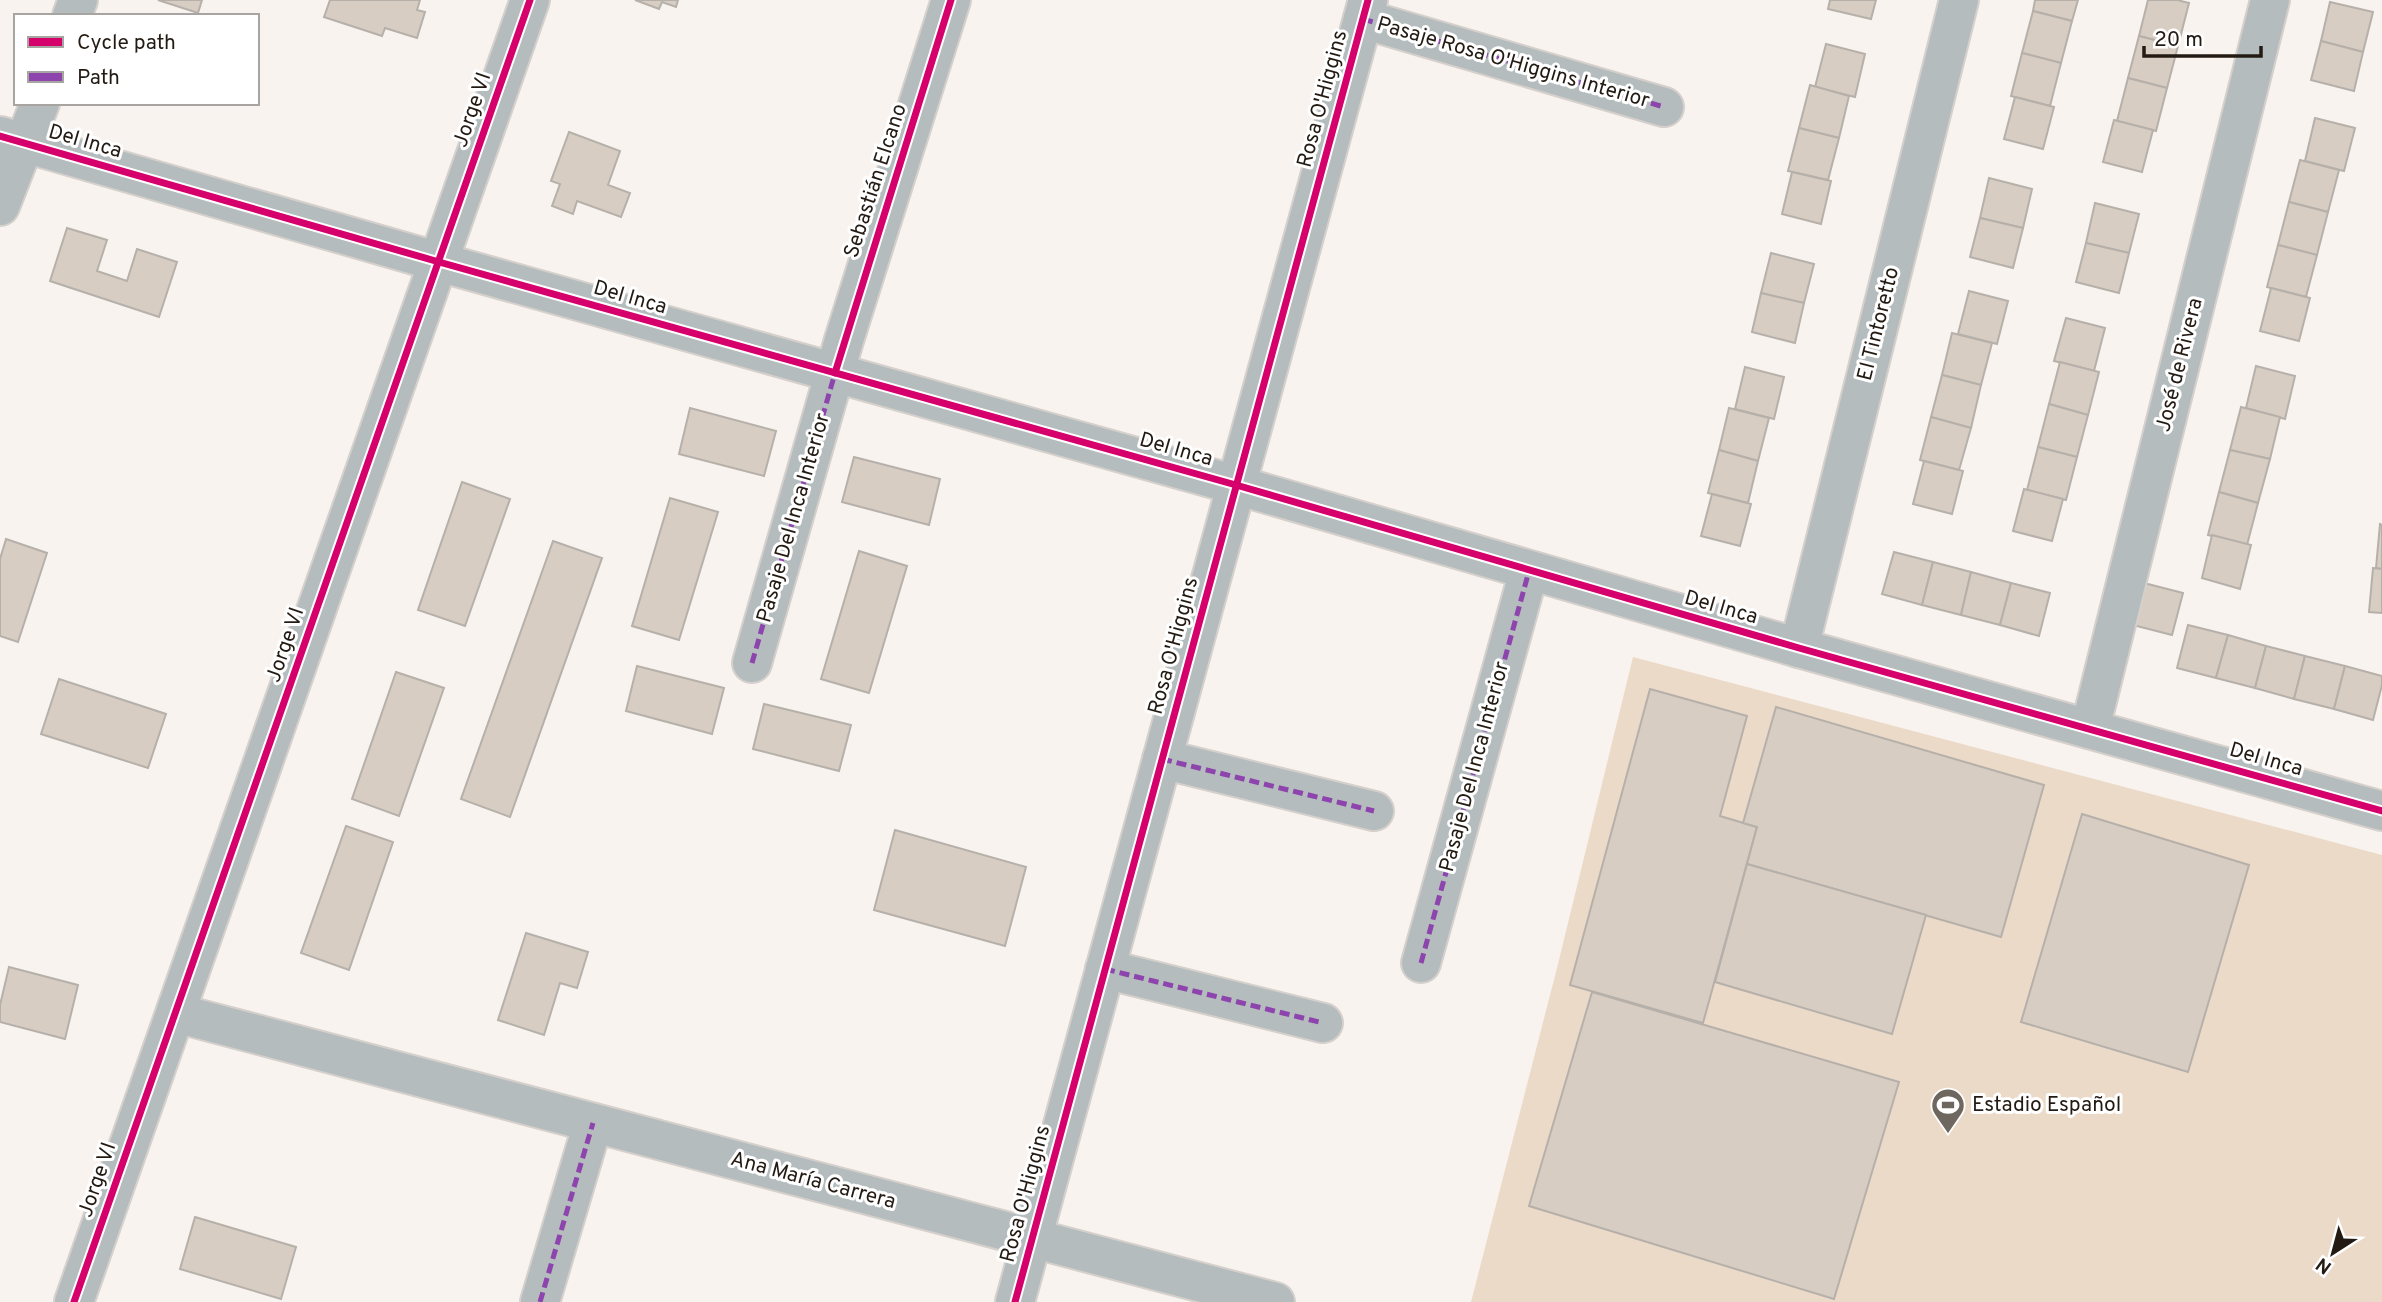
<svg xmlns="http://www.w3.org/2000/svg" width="2382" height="1302" font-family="Overpass,sans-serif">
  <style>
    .green { fill: #ecdac9 }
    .building { fill: #d8cdc3; stroke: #b6b0aa; stroke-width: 2 }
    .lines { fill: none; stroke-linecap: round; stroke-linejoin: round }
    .minor-casing { stroke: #d5d0cc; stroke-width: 42 }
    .minor { stroke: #b4bcbe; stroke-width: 38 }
    .quiet { stroke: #8e44ad; stroke-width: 5; stroke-dasharray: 10 5; stroke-linecap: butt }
    .cycleway-casing { stroke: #fff; stroke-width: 11 }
    .cycleway { stroke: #d6006c; stroke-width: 7 }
    .labels { text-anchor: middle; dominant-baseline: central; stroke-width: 6; stroke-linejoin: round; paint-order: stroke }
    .street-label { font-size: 21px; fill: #231b13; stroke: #fff }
    .poi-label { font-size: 21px; fill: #231b13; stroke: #fff; text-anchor: start }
  </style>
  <rect width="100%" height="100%" fill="#f8f3ee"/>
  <polygon class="green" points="1633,657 2382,855 2382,1302 1471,1302 1557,968"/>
  <g class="building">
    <polygon points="158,0 202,0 198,13"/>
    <polygon points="330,0 420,0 417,10 425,12 417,38 385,28 382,36 324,17"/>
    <polygon points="635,0 678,0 676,7 662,2 659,9"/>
    <polygon points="1830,0 1876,0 1871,19 1828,9"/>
    <polygon points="2035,0 2078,0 2072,21 2033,11"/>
    <polygon points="2148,0 2177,0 2189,3 2178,46 2139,36"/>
    <polygon points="2330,2 2373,12 2363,52 2321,41"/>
    <polygon points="2033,11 2072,21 2061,63 2022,53"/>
    <polygon points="2139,36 2178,46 2167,88 2128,78"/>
    <polygon points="2321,41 2363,52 2354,91 2311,80"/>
    <polygon points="1826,44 1865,54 1855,97 1815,87"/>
    <polygon points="2022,53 2061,63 2050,106 2011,96"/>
    <polygon points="2128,78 2167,88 2156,131 2117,121"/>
    <polygon points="1810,85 1849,96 1839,138 1799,128"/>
    <polygon points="2015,97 2054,107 2043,149 2004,139"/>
    <polygon points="2315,118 2355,128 2344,171 2305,161"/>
    <polygon points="2114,120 2153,130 2142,172 2103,162"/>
    <polygon points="1799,128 1839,138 1828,180 1788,171"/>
    <polygon points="569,132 620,151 608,185 630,193 621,217 577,201 573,214 552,206 560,184 551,181"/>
    <polygon points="2300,160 2339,170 2328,212 2289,202"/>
    <polygon points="1792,172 1831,181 1821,224 1782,214"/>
    <polygon points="1989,178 2032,189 2023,228 1980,218"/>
    <polygon points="2289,202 2328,212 2317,255 2278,245"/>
    <polygon points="2095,203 2139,214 2129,253 2086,243"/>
    <polygon points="1980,218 2023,228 2013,268 1970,257"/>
    <polygon points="67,228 107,240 97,271 127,281 137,249 177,262 159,317 50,281"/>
    <polygon points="2086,243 2129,253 2119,293 2076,282"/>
    <polygon points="2278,245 2317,255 2306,297 2267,287"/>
    <polygon points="1771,253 1814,264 1804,303 1761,293"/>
    <polygon points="2271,288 2310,298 2299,341 2260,331"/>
    <polygon points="1969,291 2008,301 1997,344 1958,334"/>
    <polygon points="1761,293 1804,303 1795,343 1752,332"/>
    <polygon points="2066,318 2105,328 2094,371 2054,361"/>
    <polygon points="1952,333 1992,343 1981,385 1942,375"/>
    <polygon points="2060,362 2099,372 2088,415 2049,404"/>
    <polygon points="2256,366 2295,376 2285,419 2246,408"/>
    <polygon points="1745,367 1784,377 1774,419 1735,409"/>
    <polygon points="1942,375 1981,385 1971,428 1931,417"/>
    <polygon points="2049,404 2088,415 2077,457 2038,447"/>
    <polygon points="2241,407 2280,417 2270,459 2230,450"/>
    <polygon points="690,408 776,431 764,476 679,454"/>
    <polygon points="1729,408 1769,418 1758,461 1719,450"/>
    <polygon points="1931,417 1971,428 1959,470 1920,460"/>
    <polygon points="2038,447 2077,457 2066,500 2027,490"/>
    <polygon points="1719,450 1758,461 1748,503 1708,493"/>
    <polygon points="2230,450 2270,459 2258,503 2219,492"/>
    <polygon points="854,457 940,479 929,525 842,502"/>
    <polygon points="1924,461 1963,471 1952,514 1913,504"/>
    <polygon points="462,482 510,499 465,626 418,610"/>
    <polygon points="2024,489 2063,499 2052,541 2013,531"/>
    <polygon points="2219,492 2258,503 2247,545 2208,535"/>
    <polygon points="1712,494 1751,504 1740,546 1701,536"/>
    <polygon points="670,498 718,512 679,640 632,626"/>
    <polygon points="2380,524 2382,525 2382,569 2376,568"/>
    <polygon points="2212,535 2251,545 2240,589 2202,578"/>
    <polygon points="6,539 47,553 18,642 0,636 0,559"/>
    <polygon points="553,541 602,558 510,817 461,799"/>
    <polygon points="859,551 907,566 869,693 821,679"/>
    <polygon points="1894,552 1933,562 1922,605 1882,594"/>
    <polygon points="1933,562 1971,572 1961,615 1922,605"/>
    <polygon points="2373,568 2382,569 2382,613 2369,612"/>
    <polygon points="1971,572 2011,583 2000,625 1961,615"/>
    <polygon points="2011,583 2050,593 2039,636 2000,625"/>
    <polygon points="2144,583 2183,593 2172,635 2133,625"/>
    <polygon points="2188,625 2228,635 2216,678 2177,668"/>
    <polygon points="2228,635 2266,646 2255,688 2216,678"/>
    <polygon points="2266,646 2305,656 2294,699 2255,688"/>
    <polygon points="2305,656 2345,666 2334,709 2294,699"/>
    <polygon points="637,666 724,688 712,734 626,711"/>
    <polygon points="2345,666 2382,676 2382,685 2373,720 2334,709"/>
    <polygon points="396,672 444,688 399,816 352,799"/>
    <polygon points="59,679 166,714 148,768 41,734"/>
    <polygon points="1650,689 1747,716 1720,816 1757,827 1703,1023 1570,985"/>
    <polygon points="764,704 851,725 839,771 753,749"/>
    <polygon points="1776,707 2044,785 2001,937 1747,864 1757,827 1743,823"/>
    <polygon points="2082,814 2249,865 2188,1072 2021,1022"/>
    <polygon points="346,826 393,842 349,970 301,953"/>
    <polygon points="895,830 1026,867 1005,946 874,910"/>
    <polygon points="1747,864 1926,915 1892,1034 1715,982"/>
    <polygon points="526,933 588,952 577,988 560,983 544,1035 498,1020"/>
    <polygon points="9,967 78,985 65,1039 0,1022 0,1005"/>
    <polygon points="1592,992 1899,1082 1834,1299 1529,1206"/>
    <polygon points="195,1217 296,1247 281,1299 180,1269"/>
  </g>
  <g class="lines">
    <g class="minor-casing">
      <g id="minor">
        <polyline points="72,16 78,0"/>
        <polyline points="1363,19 1664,107"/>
        <polyline points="0,136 439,262 1236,485 1799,648 2382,811"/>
        <polyline points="0,206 40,103"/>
        <polyline points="1799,648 1959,0"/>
        <polyline points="752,663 844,340 951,0"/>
        <polyline points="2090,729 2270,0"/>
        <polyline points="1162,759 1374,811"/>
        <polyline points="1421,963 1529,571"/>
        <polyline points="1105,969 1323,1023"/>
        <polyline points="176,1013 1275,1302"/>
        <polyline points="74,1302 530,0"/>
        <polyline points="540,1302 593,1123"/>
        <polyline points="1015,1302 1368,0"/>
      </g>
    </g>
    <use href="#minor" class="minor"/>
    <g class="quiet">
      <polyline points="1363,19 1664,107"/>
      <polyline points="752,663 835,373"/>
      <polyline points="1162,759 1374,811"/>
      <polyline points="1421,963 1529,571"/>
      <polyline points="1105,969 1323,1023"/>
      <polyline points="540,1302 593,1123"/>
    </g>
    <g class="cycleway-casing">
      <g id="cycleway">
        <polyline points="0,136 439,262 1236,485 1799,648 2382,811"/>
        <polyline points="835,373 951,0"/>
        <polyline points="74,1302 530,0"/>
        <polyline points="1015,1302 1368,0"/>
      </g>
    </g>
    <use href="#cycleway" class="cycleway"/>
  </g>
  <defs>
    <g id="stadium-pin" transform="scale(1.75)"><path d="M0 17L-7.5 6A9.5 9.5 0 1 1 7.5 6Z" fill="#6e6760" stroke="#fff"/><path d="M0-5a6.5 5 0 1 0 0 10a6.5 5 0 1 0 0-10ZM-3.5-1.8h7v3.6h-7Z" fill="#fff"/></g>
  </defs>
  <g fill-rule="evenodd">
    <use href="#stadium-pin" x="1948" y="1105"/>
  </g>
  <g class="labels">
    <g class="street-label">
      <text transform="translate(1513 63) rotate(16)">Pasaje Rosa O'Higgins Interior</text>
      <text transform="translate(1323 99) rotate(-75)">Rosa O'Higgins</text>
      <text transform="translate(473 110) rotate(-71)">Jorge VI</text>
      <text transform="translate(85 142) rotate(16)">Del Inca</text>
      <text transform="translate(876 181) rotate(-72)">Sebastián Elcano</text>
      <text transform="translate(630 298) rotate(16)">Del Inca</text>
      <text transform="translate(1879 324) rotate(-76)">El Tintoretto</text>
      <text transform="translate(2180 365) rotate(-76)">José de Rivera</text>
      <text transform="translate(1176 450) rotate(16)">Del Inca</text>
      <text transform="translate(794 518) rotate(-74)">Pasaje Del Inca Interior</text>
      <text transform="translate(1721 608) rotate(16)">Del Inca</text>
      <text transform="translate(286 645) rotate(-71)">Jorge VI</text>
      <text transform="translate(1174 646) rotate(-75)">Rosa O'Higgins</text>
      <text transform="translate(2266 760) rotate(16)">Del Inca</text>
      <text transform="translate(1475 767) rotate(-75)">Pasaje Del Inca Interior</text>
      <text transform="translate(98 1180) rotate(-71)">Jorge VI</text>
      <text transform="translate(813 1181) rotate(15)">Ana María Carrera</text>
      <text transform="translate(1026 1194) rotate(-75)">Rosa O'Higgins</text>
    </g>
    <g class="poi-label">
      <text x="1972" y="1105">Estadio Español</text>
    </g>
  </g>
  <rect x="14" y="14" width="245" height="91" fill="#ffffff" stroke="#a7a4a1" stroke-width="2"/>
  <rect x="28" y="37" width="35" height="10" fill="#d6006c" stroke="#a7a4a1" stroke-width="2"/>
  <text x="77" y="49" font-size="21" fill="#231b13">Cycle path</text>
  <rect x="28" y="72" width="35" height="10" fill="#8e44ad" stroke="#a7a4a1" stroke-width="2"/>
  <text x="77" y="84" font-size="21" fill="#231b13">Path</text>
  <g transform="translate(2333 1253) rotate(216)" stroke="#ffffff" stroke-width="5" paint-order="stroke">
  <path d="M0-5L12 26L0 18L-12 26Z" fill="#231b13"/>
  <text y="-10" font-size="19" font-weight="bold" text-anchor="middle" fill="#231b13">N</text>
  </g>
  <path d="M2144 46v10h117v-10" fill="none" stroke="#231b13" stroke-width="3.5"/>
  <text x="2154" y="46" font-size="21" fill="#231b13" stroke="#ffffff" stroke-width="5" paint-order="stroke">20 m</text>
</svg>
